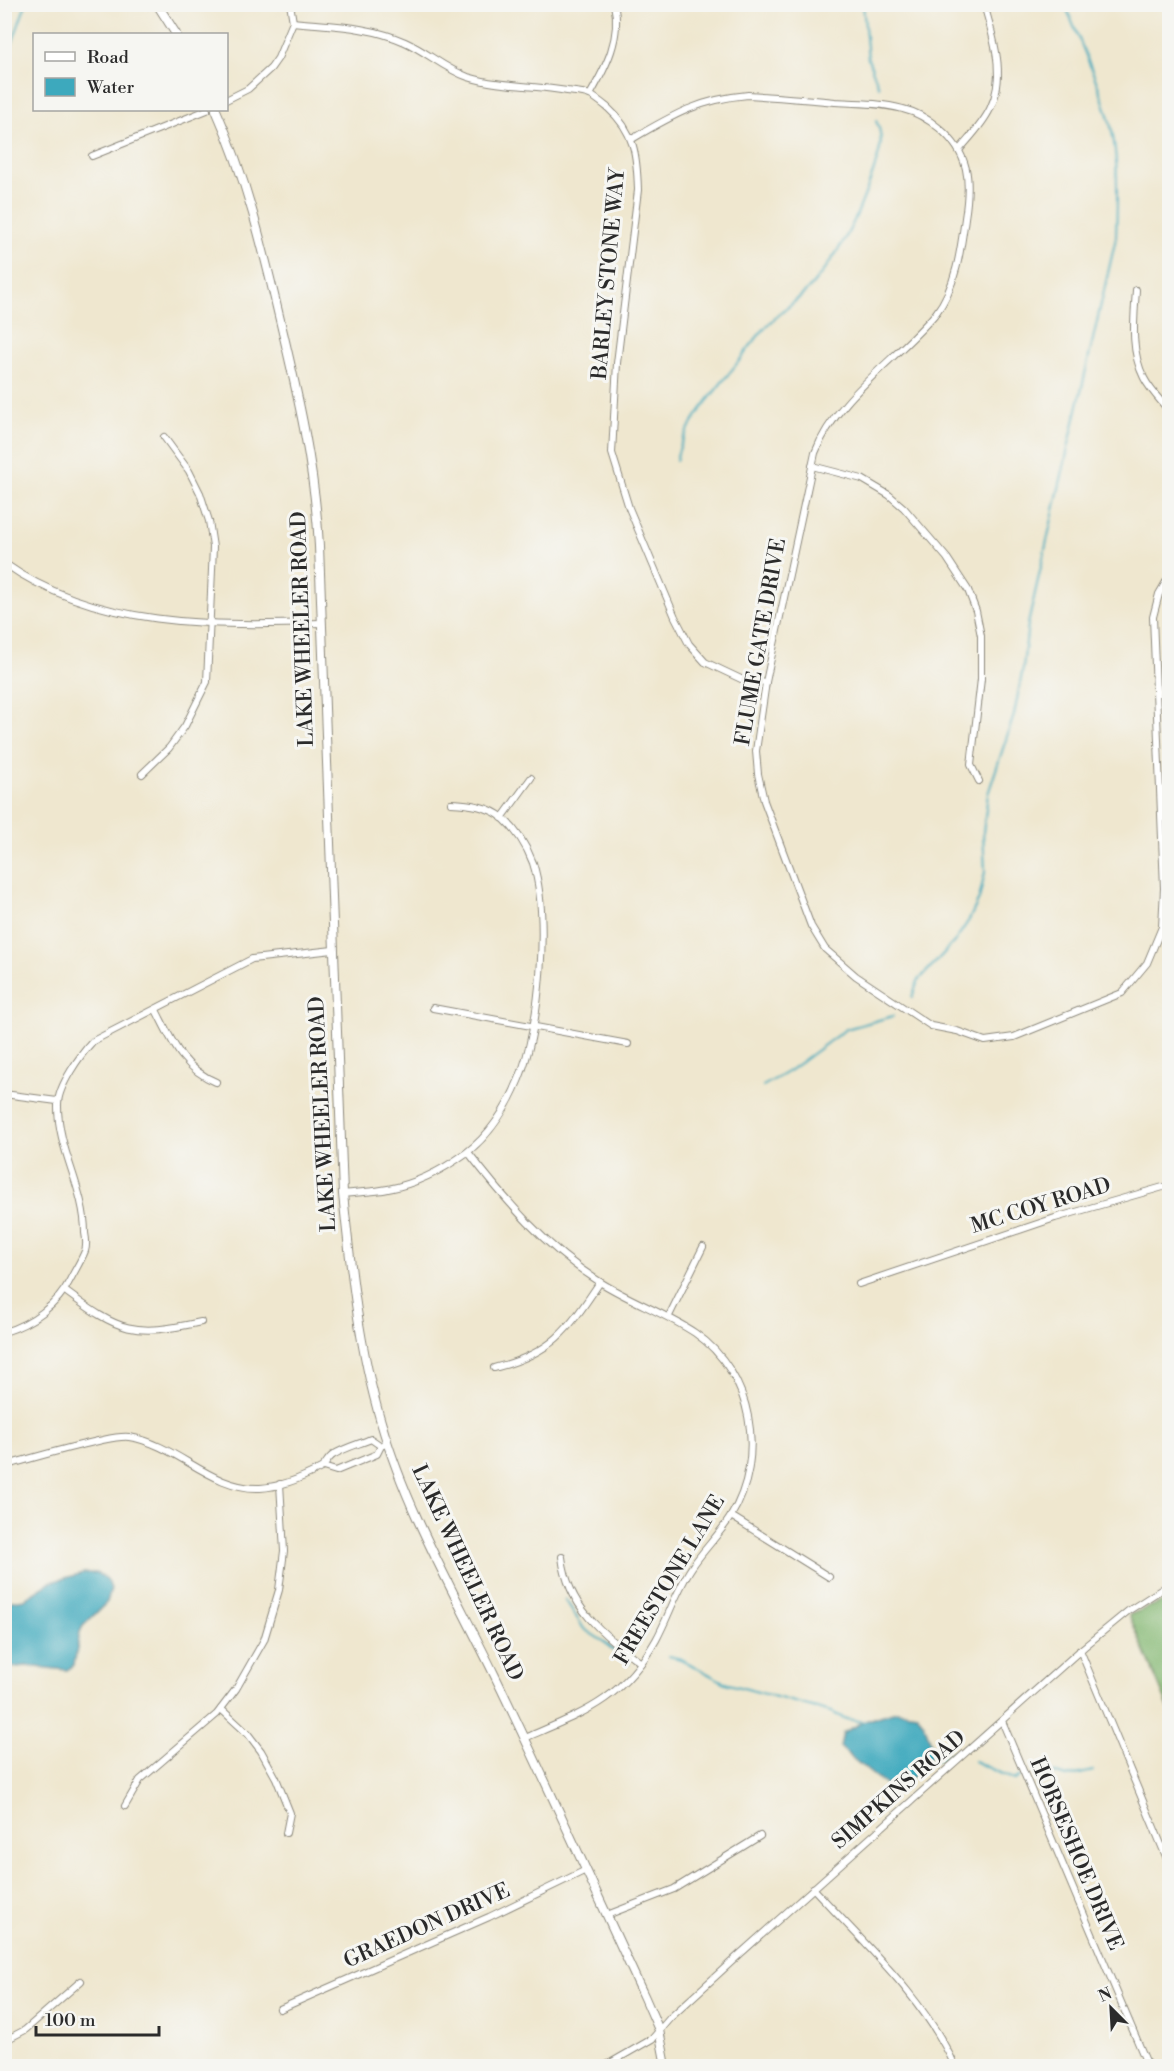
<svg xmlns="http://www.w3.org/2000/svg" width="1174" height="2071" font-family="'Libre Bodoni',serif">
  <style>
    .forest { fill: #84b872; stroke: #58724e; stroke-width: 1.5 }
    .water { fill: #3da9bd; stroke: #346a74; stroke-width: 1.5 }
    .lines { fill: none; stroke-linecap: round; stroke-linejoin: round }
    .stream { stroke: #3da9bd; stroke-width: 2 }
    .minor-casing { stroke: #8d897d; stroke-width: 8 }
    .tertiary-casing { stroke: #8d897d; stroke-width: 10 }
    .minor { stroke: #fff; stroke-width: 6 }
    .tertiary { stroke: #fff; stroke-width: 8 }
    .labels { text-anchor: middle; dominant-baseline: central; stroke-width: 6; stroke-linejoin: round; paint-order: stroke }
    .street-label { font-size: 21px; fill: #2b2b2b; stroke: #f6f6f2 }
  </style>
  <rect width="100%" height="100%" fill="#f6f6f2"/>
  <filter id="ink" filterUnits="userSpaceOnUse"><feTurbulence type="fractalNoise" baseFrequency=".0167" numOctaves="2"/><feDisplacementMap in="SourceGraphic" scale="12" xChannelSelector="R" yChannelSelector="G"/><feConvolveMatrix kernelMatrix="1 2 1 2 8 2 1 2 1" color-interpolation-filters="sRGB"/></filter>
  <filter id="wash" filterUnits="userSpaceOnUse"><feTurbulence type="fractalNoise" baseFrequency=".008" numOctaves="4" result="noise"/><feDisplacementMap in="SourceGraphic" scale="24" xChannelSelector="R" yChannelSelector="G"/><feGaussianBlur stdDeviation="1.35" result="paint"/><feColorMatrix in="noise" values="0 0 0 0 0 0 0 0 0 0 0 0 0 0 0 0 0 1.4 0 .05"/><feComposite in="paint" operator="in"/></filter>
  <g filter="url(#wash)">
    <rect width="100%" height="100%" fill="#efe7cf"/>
    <polygon class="forest" points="1169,1599 1169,1709 1129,1615"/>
    <g class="water">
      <polygon points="83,1573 97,1573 108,1581 111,1589 107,1602 83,1626 80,1632 74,1665 67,1670 26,1666 5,1668 5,1602 25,1599 51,1582"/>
      <path d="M896,1711L917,1714L924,1724L933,1749L927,1765L900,1786C895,1785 890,1785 886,1784C880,1782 846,1753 840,1747L843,1733L865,1721Z"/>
    </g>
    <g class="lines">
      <g class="stream">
        <polyline points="863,4 868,59 879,87"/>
        <polyline points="4,66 26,4"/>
        <path d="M676,461C682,427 718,388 739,361C749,348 759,333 771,322C784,309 800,299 812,285C842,250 856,221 871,178C878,158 886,140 876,121"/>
        <path d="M912,997L918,981L955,941L969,920L979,899L985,872L983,832L988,794L1014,715L1023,668L1028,624L1116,238C1117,203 1119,166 1112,131C1103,90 1080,44 1065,4"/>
        <polyline points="763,1086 789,1071 846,1029 893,1016"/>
        <polyline points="565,1599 584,1629 604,1642 629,1664"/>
        <polyline points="669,1656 681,1659 725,1683 831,1712 846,1719 866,1722"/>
        <polyline points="974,1761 1015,1780 1020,1776"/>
        <polyline points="924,1764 927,1765 955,1751"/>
        <polyline points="1035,1767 1066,1777 1093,1771"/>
      </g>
    </g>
  </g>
  <g filter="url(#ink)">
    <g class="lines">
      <g class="minor-casing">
        <g id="minor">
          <path d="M293,22C331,26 370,26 405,42C427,52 445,69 468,77C500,87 534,85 567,91C574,92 583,92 590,95C596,98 603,104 608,108C635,132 637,156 638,190L617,363L612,453L629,508L675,617L689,644L705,662L741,679L766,682"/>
          <path d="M590,95C606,67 622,37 614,4"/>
          <polyline points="226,100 248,89 271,68 278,58 293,22 290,4"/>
          <path d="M632,139C673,115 700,99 748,95C777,97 806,99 835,102C857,103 881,103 903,109C916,112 928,119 939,128C970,154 971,180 965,218C961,248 956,288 936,313C898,359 836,397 815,453L766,682L756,751L758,774L764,801L811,926L825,949L856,976L931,1026L957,1031L985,1041L1014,1037L1122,993L1147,963L1162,927L1164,888L1153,617L1159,594L1170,575"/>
          <path d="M960,149C970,137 983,124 990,109C1007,75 993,38 984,4"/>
          <polyline points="92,156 207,110"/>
          <path d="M1136,290C1134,320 1130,350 1144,378C1150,390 1161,401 1170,412"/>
          <polyline points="812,466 862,479 889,495 904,508 947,558 968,590 976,611 981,636 981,679 971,765 979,781"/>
          <path d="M4,563C95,628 215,626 322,623"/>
          <polyline points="142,774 169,748 185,726 207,682 213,547 209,521 200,493 189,471 164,437"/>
          <polyline points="502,818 531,778"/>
          <polyline points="433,1008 628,1044"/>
          <path d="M156,1010C172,1041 182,1068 216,1082"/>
          <polyline points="4,1094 57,1101"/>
          <path d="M468,1152C506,1201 546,1248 600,1282C630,1301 665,1313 695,1333C753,1373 767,1457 731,1516C720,1534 704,1549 692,1567C677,1589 669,1616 656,1640C622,1700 585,1712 525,1738"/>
          <path d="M343,1194C358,1192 374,1192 388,1189C416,1184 444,1169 466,1153C490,1135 508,1106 519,1079C540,1027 550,917 533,863C527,847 516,830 503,818C489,806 469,804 451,803"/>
          <polyline points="859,1284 1055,1218 1170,1185"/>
          <path d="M65,1291C120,1332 133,1337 201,1322"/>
          <polyline points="669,1316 703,1247"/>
          <path d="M4,1332C31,1324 58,1305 70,1280C75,1270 81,1261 85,1251C87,1245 86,1238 85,1233C85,1188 57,1149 58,1104C58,1086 81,1054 93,1041L252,959L333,950"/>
          <path d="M494,1368C553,1353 568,1330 600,1282"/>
          <path d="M4,1466C35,1457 66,1448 98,1441C108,1439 119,1436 129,1437C177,1444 211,1490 260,1488C280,1487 304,1477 321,1468C326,1465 328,1458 333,1455C344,1448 359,1444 371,1439L381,1446"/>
          <polyline points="323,1467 336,1471 377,1454 381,1446 385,1444"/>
          <polyline points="731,1516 829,1577"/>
          <path d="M562,1557C568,1608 603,1634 641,1663"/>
          <polyline points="1080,1650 1170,1866"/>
          <polyline points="221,1709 248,1734 261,1751 276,1778 290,1813 286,1833"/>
          <polyline points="1002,1721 1148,2066"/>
          <polyline points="125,1806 140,1780 217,1714 236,1689 264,1640 279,1590 284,1551 280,1484"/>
          <path d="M813,1888C864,1944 924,1997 955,2066"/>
          <polyline points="607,1915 674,1889 760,1836"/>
          <polyline points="280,2009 489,1917 586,1870"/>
          <polyline points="4,2041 25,2030 81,1981"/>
          <polyline points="605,2066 652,2039 670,2018 740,1954 1084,1647 1128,1611 1170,1584"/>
        </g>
      </g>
      <g class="tertiary-casing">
        <g id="tertiary">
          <polyline points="157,4 176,34"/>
          <path d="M216,110C246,177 263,248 280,320C298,395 315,469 319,546L343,1194C351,1271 359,1348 381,1422C406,1509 454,1592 494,1674C546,1781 595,1890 645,1998L659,2030L666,2066"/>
        </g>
      </g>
      <use href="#minor" class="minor"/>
      <use href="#tertiary" class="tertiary"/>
    </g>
  </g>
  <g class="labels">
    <g class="street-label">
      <text transform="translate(609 274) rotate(-85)">BARLEY STONE WAY</text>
      <text transform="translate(303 629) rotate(-92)">LAKE WHEELER ROAD</text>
      <text transform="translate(761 642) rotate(-80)">FLUME GATE DRIVE</text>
      <text transform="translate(323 1114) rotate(-93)">LAKE WHEELER ROAD</text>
      <text transform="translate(1041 1206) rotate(-17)">MC COY ROAD</text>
      <text transform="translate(467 1573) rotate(65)">LAKE WHEELER ROAD</text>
      <text transform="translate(670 1580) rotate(-59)">FREESTONE LANE</text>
      <text transform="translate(899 1790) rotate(-41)">SIMPKINS ROAD</text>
      <text transform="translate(1076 1854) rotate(67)">HORSESHOE DRIVE</text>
      <text transform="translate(427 1926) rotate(-24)">GRAEDON DRIVE</text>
    </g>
  </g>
  <rect width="1174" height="2071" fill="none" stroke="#f6f6f2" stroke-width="24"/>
  <rect x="33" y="33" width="195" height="78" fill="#f6f6f2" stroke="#a5a5a2" stroke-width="1.5"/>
  <rect x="45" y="52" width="30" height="9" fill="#ffffff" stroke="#a5a5a2" stroke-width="1.5"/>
  <text x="87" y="63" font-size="18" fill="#2b2b2b">Road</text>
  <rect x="45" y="78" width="30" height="18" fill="#3da9bd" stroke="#a5a5a2" stroke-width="1.5"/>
  <text x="87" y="93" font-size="18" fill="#2b2b2b">Water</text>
  <g transform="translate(1111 2008) rotate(336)" stroke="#f6f6f2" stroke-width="4.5" paint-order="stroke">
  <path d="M0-4.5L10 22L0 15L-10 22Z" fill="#2b2b2b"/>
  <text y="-9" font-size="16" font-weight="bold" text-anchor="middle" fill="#2b2b2b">N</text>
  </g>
  <path d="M36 2026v9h123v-9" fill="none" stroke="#2b2b2b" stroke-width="3"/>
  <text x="45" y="2026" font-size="18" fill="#2b2b2b" stroke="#f6f6f2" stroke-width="4.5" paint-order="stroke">100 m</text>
</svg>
